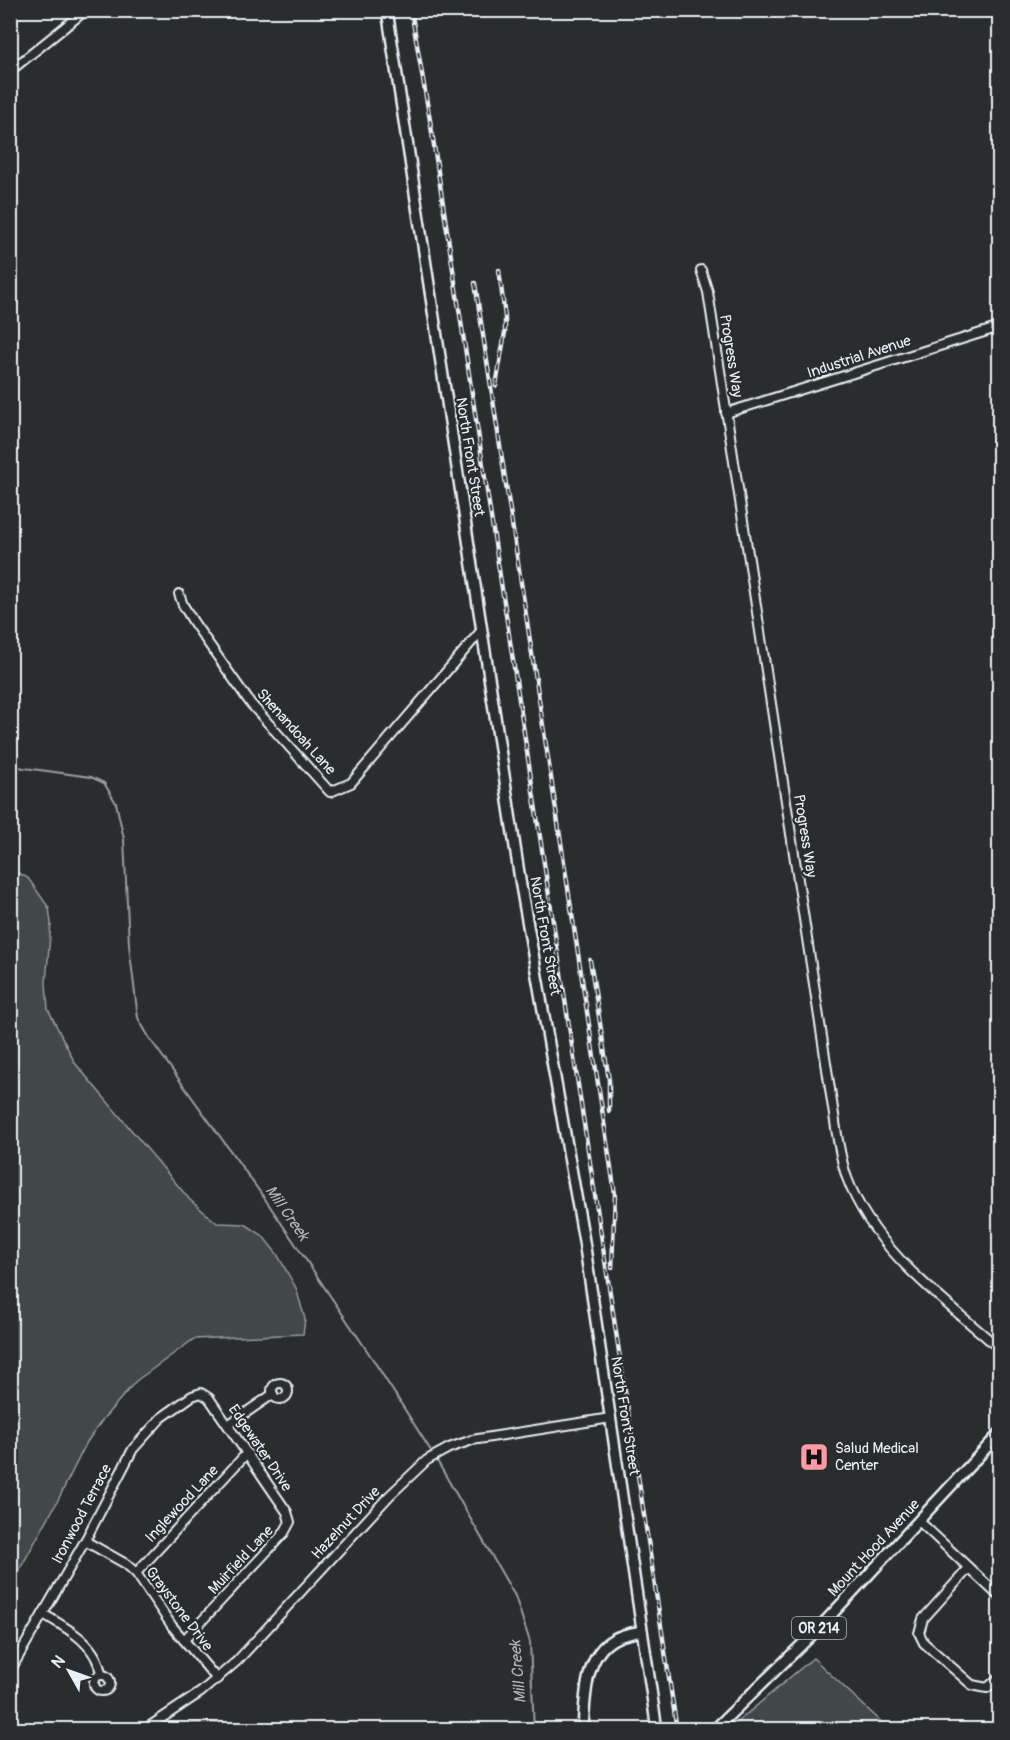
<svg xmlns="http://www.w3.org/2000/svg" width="1010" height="1740" font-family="Pangolin,sans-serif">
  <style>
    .green { fill: #424648; stroke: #959ca0; stroke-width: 1.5 }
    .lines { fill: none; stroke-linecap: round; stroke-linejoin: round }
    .stream { stroke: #989fa3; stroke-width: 2 }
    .minor-casing { stroke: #e8f1f8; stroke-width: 12 }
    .major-casing { stroke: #e8f1f8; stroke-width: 14 }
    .minor { stroke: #2a2d2e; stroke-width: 8 }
    .major { stroke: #2a2d2e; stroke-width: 9 }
    .rail-casing { stroke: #e8f1f8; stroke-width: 4.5 }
    .rail { stroke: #2a2d2e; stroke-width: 2; stroke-dasharray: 7; stroke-linecap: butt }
    .labels { text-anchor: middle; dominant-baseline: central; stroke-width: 4.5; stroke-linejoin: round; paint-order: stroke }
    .shield { fill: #2a2d2e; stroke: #afb6bb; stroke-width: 1.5 }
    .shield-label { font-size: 14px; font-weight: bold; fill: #e8f1f8 }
    .street-label { font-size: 15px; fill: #e8f1f8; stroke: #2a2d2e }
    .poi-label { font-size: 15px; fill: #e8f1f8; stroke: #2a2d2e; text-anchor: start }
    .water-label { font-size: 16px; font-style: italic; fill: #acb3b9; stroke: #2a2d2e }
  </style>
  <rect width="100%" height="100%" fill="#2a2d2e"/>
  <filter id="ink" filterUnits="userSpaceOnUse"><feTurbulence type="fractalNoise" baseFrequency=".0167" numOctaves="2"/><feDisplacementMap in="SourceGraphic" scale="12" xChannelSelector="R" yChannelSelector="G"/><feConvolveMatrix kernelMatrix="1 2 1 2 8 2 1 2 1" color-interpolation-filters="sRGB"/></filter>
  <g filter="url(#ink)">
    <g class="green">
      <polygon points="11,869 28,878 49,908 51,923 46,983 48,1009 75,1063 190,1200 217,1223 245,1224 262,1235 277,1254 296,1288 305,1319 303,1334 194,1339 136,1381 103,1419 87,1442 56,1504 11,1585"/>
      <polygon points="813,1658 889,1729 729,1729"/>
      <polygon points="212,1722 237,1729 177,1729 194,1723"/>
    </g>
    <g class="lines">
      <g class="stream">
        <polyline points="10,766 91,777 104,783 116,803 124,839 129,945 138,1018 150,1039 265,1199 372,1358 433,1454"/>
        <polyline points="436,1459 515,1596 530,1642 534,1730"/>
      </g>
      <g class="minor-casing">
        <g id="minor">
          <polyline points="10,71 86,10"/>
          <path d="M701,270L708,292L834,1115C837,1136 840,1158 847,1178C875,1252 943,1299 1000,1349"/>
          <polyline points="726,413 1000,327"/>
          <polyline points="179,594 183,605 194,623 251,704 330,792 351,783 481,631"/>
          <circle cx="280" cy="1391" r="8"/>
          <polyline points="228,1425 273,1394"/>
          <polyline points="919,1521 1000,1597"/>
          <polyline points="85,1541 126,1564 136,1573 172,1626 217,1679"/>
          <polyline points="968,1569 923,1619 919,1633 924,1643 972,1685 987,1688 1000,1677"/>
          <polyline points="136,1573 247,1453"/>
          <path d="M43,1614C67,1628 98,1644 101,1675"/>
          <polyline points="10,1671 85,1541 133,1449 161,1418 192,1396 201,1393 209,1398 287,1512 290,1522 284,1533 184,1640"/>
          <circle cx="102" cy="1683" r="8"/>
          <polyline points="10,1720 17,1730"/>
          <polyline points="144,1730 201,1692 237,1661 389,1496 427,1460 449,1448 472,1440 611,1418"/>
        </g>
      </g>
      <g class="major-casing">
        <g id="major">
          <polyline points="387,10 521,886 584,1241 657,1730"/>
          <path d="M583,1730C585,1700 584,1655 614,1639C623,1634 633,1633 642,1631"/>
          <polyline points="714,1730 820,1627 1000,1433"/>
        </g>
      </g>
      <use href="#minor" class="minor"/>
      <use href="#major" class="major"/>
      <g class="rail-casing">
        <g id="rail">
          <polyline points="411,10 431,126 677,1730"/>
          <polyline points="475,283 615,1194 612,1268"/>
          <polyline points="496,386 505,332 505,317 499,270"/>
          <polyline points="590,960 609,1080 609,1111"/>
        </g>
      </g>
      <use href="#rail" class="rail"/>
    </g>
  </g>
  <defs>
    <g id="hospital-square" transform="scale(1.5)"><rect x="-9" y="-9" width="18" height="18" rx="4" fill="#ff9aa2" stroke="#2a2d2e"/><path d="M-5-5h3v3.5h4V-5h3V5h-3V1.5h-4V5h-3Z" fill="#111"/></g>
  </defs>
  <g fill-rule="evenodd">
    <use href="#hospital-square" x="814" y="1457"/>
  </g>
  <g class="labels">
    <rect class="shield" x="792" y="1617" width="54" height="22" rx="4.5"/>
    <g class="shield-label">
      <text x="819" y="1628">OR 214</text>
    </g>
    <g class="street-label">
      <text transform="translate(731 356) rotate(81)">Progress Way</text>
      <text transform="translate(859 357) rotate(-18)">Industrial Avenue</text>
      <text transform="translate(470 457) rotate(81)">North Front Street</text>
      <text transform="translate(296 732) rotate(48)">Shenandoah Lane</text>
      <text transform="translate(805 836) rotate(81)">Progress Way</text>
      <text transform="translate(545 936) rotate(80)">North Front Street</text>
      <text transform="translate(625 1416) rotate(81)">North Front Street</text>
      <text transform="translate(260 1448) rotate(56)">Edgewater Drive</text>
      <text transform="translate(182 1504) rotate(-47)">Inglewood Lane</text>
      <text transform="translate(82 1514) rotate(-62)">Ironwood Terrace</text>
      <text transform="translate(346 1523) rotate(-47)">Hazelnut Drive</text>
      <text transform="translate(874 1548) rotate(-47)">Mount Hood Avenue</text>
      <text transform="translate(241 1560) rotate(-47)">Muirfield Lane</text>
      <text transform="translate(179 1609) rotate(53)">Graystone Drive</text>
    </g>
    <g class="poi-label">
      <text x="835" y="1448">Salud Medical<tspan x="835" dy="17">Center</tspan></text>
    </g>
    <g class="water-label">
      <text transform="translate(287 1213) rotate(55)">Mill Creek</text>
      <text transform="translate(518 1672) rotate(-95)">Mill Creek</text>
    </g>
  </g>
  <rect width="1010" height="1740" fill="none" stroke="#2a2d2e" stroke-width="36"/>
  <rect x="18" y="18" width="974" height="1704" fill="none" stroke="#e8f1f8" stroke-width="2" filter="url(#ink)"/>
  <g transform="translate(69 1671) rotate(310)" stroke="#2a2d2e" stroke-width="4.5" paint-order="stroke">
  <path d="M0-4.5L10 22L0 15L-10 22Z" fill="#e8f1f8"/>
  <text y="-9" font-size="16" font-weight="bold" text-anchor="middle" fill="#e8f1f8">N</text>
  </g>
</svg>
